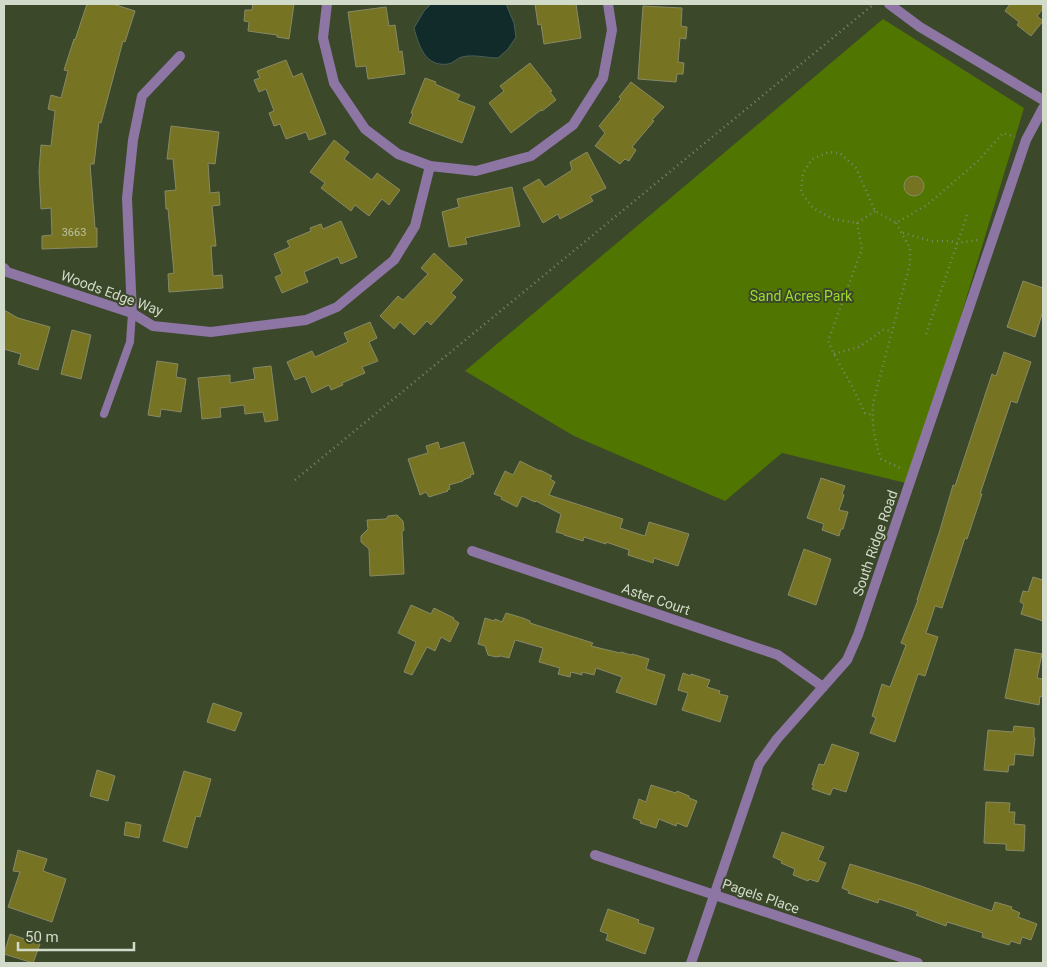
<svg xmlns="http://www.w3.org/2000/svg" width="1047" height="967" font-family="Roboto,sans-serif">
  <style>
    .green { fill: #517501 }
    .water { fill: #102b29; stroke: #4a6059 }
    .building { fill: #767423; stroke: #888965 }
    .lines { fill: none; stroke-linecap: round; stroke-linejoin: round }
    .path { stroke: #7d8870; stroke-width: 2.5; stroke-dasharray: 1 4; stroke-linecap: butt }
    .lane { stroke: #8d75a4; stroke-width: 8 }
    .street { stroke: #8d75a4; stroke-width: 10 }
    .labels { text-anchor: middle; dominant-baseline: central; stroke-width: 4; stroke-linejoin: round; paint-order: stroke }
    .number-label { font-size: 11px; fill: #bbc0a0 }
    .street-label { font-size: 14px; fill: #d2dac9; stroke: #3b482a }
    .park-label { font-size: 14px; fill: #9eda2e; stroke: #3b482a }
  </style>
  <rect width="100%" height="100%" fill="#3b482a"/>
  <polygon class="green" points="883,19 1024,108 910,484 782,453 725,501 574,436 465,371"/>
  <path class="water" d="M431,4H506L514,23L516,37L508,49L498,58C487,58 473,54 462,57C457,58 454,63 448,64C425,67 419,46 414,28L424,11Z"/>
  <g class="building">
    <polygon points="87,4 113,4 135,11 125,42 123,41 101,123 99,122 94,164 90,164 95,228 97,228 97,247 42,249 42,236 52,235 51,208 41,209 39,171 41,145 51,146 55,111 48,109 51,95 61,98 68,71 64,70 74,39 75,40"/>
    <polygon points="253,4 294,4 289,39 277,37 277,35 248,31 249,22 244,21 245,10 252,10"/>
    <polygon points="535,4 576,4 581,38 544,44 541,24 538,25"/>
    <polygon points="1010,4 1043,4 1043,9 1037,16 1043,21 1031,36 1017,25 1019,22 1005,11"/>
    <polygon points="643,6 682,8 681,26 687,27 686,39 680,38 678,62 684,63 683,74 677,74 676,82 638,79"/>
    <polygon points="386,7 389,26 395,25 399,52 402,51 405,74 368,79 366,66 356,67 348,12"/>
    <polygon points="286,60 293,77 302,73 326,134 309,140 306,132 286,139 280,124 274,126 269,113 274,111 266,89 259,92 254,80 260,78 257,71"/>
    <polygon points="530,63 552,91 550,92 556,100 542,111 541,110 511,133 489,103 504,91 500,86"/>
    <polygon points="425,78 436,82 435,84 460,95 457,100 475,107 462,143 409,123 413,114 411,113"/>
    <polygon points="631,82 664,107 652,120 654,121 632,147 636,150 629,161 625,159 620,164 595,146 605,133 599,126 621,99 619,97"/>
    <polygon points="171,126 219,132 215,164 208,163 210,193 219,192 220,205 212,206 216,246 211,246 213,276 222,275 223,288 169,292 168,274 174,273 168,209 166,209 165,191 176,190 173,159 167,159"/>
    <polygon points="334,140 349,152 344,159 372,180 377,173 400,190 389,205 382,199 369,216 355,205 351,211 321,188 325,183 310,172"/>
    <polygon points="587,152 606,188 590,196 593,201 560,219 558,214 543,223 523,188 539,179 545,187 572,170 570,162"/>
    <circle cx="914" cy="186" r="10"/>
    <polygon points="512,187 520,226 465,238 467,244 449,247 442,212 459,207 457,199"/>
    <polygon points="341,221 357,257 341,264 338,257 304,272 308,282 282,293 275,277 282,274 274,254 290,247 287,241 311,231 310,228 321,224 323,229"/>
    <polygon points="434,253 463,280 451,293 456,297 431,325 427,321 414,335 400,322 394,329 380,316 398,296 403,300 428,274 421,268"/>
    <polygon points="1023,281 1043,288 1043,311 1035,337 1007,327"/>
    <polygon points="4,310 18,318 50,327 38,370 18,364 21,354 4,349"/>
    <polygon points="370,322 377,338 369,342 378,361 362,367 365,373 342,383 343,385 331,390 329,385 312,393 305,376 295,380 287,362 312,351 315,357 348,342 344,333"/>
    <polygon points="72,330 91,335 81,379 61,374"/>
    <polygon points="1004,352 1031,362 1017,403 1011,401 980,494 982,494 967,539 965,538 942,608 935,606 926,633 938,637 925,676 918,674 895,742 870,733 876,718 872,716 882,684 890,687 906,645 901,643 918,600 917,600 940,530 953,485 955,486 992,374 996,376"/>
    <polygon points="157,361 178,364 176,377 186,379 181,412 161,409 160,417 148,415"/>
    <polygon points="271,366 278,420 265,422 263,412 245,414 244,405 220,408 221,417 202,419 198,378 230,375 230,383 255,379 253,368"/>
    <polygon points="438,442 440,449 464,442 474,474 470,475 471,477 463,480 463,481 449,485 450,489 447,490 448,491 429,497 426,492 420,495 408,459 428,453 426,446"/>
    <polygon points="520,461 540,471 540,470 552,476 550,479 555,482 549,495 623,519 620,528 645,536 649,522 689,534 678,566 654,558 653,563 628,555 629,550 606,542 606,544 584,537 583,541 564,535 564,534 556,532 561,514 536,501 535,502 522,496 517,507 501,499 502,497 494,494 505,471 513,475"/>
    <polygon points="821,478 845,486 842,494 844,495 839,510 848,512 843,529 841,529 839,536 822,530 824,524 807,518"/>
    <polygon points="397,515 403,521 404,530 402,532 404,574 370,576 369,549 361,542 361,536 368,529 367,520 386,519 388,516"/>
    <polygon points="804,549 831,559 816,605 788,595"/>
    <polygon points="1033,577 1043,580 1043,621 1021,614 1024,604 1020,602 1023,591 1028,592"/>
    <polygon points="411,605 431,614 434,608 454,618 453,619 459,623 450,642 441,637 435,651 427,647 412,675 404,672 416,642 398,633"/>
    <polygon points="506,613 523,618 530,621 530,623 593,643 591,646 620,653 621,652 631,655 632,654 649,659 646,669 665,675 656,705 616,692 622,677 596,668 594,675 582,672 582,675 571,672 570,677 558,674 560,668 539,662 543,648 515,640 509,658 501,656 496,657 488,655 485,646 478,644 485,618 494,621 495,619 502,622"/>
    <polygon points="1015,649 1042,654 1037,678 1043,679 1043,690 1042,697 1040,696 1039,705 1005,698"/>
    <polygon points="683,673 691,676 691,674 710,680 707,687 720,691 719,694 728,696 720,722 682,710 688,693 678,690"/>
    <polygon points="213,703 242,713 235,731 207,722"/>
    <polygon points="1014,726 1034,728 1034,737 1035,738 1033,756 1015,754 1014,765 1009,765 1008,772 984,770 988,730 1013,732"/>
    <polygon points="832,744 859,753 846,792 833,788 830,795 812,789 814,785 812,785 819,764 824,765"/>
    <polygon points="97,770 115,776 108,801 90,796"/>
    <polygon points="184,771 211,779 200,817 196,816 187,848 163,841"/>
    <polygon points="651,785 676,793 677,791 689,796 689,798 697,801 687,827 677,823 676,826 659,819 656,828 640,823 641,821 633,818 639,799 646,802"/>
    <polygon points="986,802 1010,803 1009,812 1015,812 1014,824 1025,825 1024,851 1006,850 1006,844 984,843"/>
    <polygon points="126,822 141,825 139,838 124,835"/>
    <polygon points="782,832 824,847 818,860 826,863 818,882 809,879 808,881 793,875 795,869 781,863 782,861 773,857"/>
    <polygon points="18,850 47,859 43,871 66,879 52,922 8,907 20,872 13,871"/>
    <polygon points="850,864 918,885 992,911 995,902 1012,907 1011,909 1020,913 1018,917 1037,924 1031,940 1022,937 1020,944 1011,941 1009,945 982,937 983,933 947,922 946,926 916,915 918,912 910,909 879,899 878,903 848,893 849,891 842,888"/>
    <polygon points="608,909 639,920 638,923 654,928 645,954 606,940 608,934 600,931"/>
    <polygon points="10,934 40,944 33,963 4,954"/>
  </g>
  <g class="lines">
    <g class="path">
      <polyline points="875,211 857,223 833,219 813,208 801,192 803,173 812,159 829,152 840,153 856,168 875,211 896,223 927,205 978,161 1003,133 1015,137"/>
      <polyline points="857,223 862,249 828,341 834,354 853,388 865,413 873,415"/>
      <path d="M896,223L910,248V264L873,403C872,426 874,438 881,459L902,469"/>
      <polyline points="903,233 931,241 950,241 957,243 978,240"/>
      <polyline points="926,334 967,215"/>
      <polyline points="834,354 859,347 883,330 892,331"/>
      <polyline points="295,480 874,4"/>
    </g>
    <polyline class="lane" points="104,414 130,342 132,313"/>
    <g class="street">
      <polyline points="327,4 323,38 334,83 365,129 398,154 430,166 476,171 531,156 573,125 603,78 612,30 608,4"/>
      <polyline points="889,4 920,27 1043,100"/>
      <polyline points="4,268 7,272 132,313 153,326 211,332 306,320 337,307 394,260 415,226 430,166"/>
      <polyline points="132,313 127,198 133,140 142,96 180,56"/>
      <polyline points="472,551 778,655 823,687"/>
      <polyline points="595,855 918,963"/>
      <polyline points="691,963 759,764 777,739 847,660 858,635 1026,140 1043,108"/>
    </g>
  </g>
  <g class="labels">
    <g class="number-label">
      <text x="74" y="232">3663</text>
    </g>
    <g class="street-label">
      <text transform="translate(112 293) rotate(20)">Woods Edge Way</text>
      <text transform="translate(875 543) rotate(-71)">South Ridge Road</text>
      <text transform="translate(656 599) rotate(19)">Aster Court</text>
      <text transform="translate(761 896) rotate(19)">Pagels Place</text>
    </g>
    <g class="park-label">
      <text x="801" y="296">Sand Acres Park</text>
    </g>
  </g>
  <rect width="1047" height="967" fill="none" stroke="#d2dac9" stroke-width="10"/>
  <path d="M18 942v8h116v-8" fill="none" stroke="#d2dac9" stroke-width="2.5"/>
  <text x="25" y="942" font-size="15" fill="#d2dac9" stroke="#3b482a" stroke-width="4" paint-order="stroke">50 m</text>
</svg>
